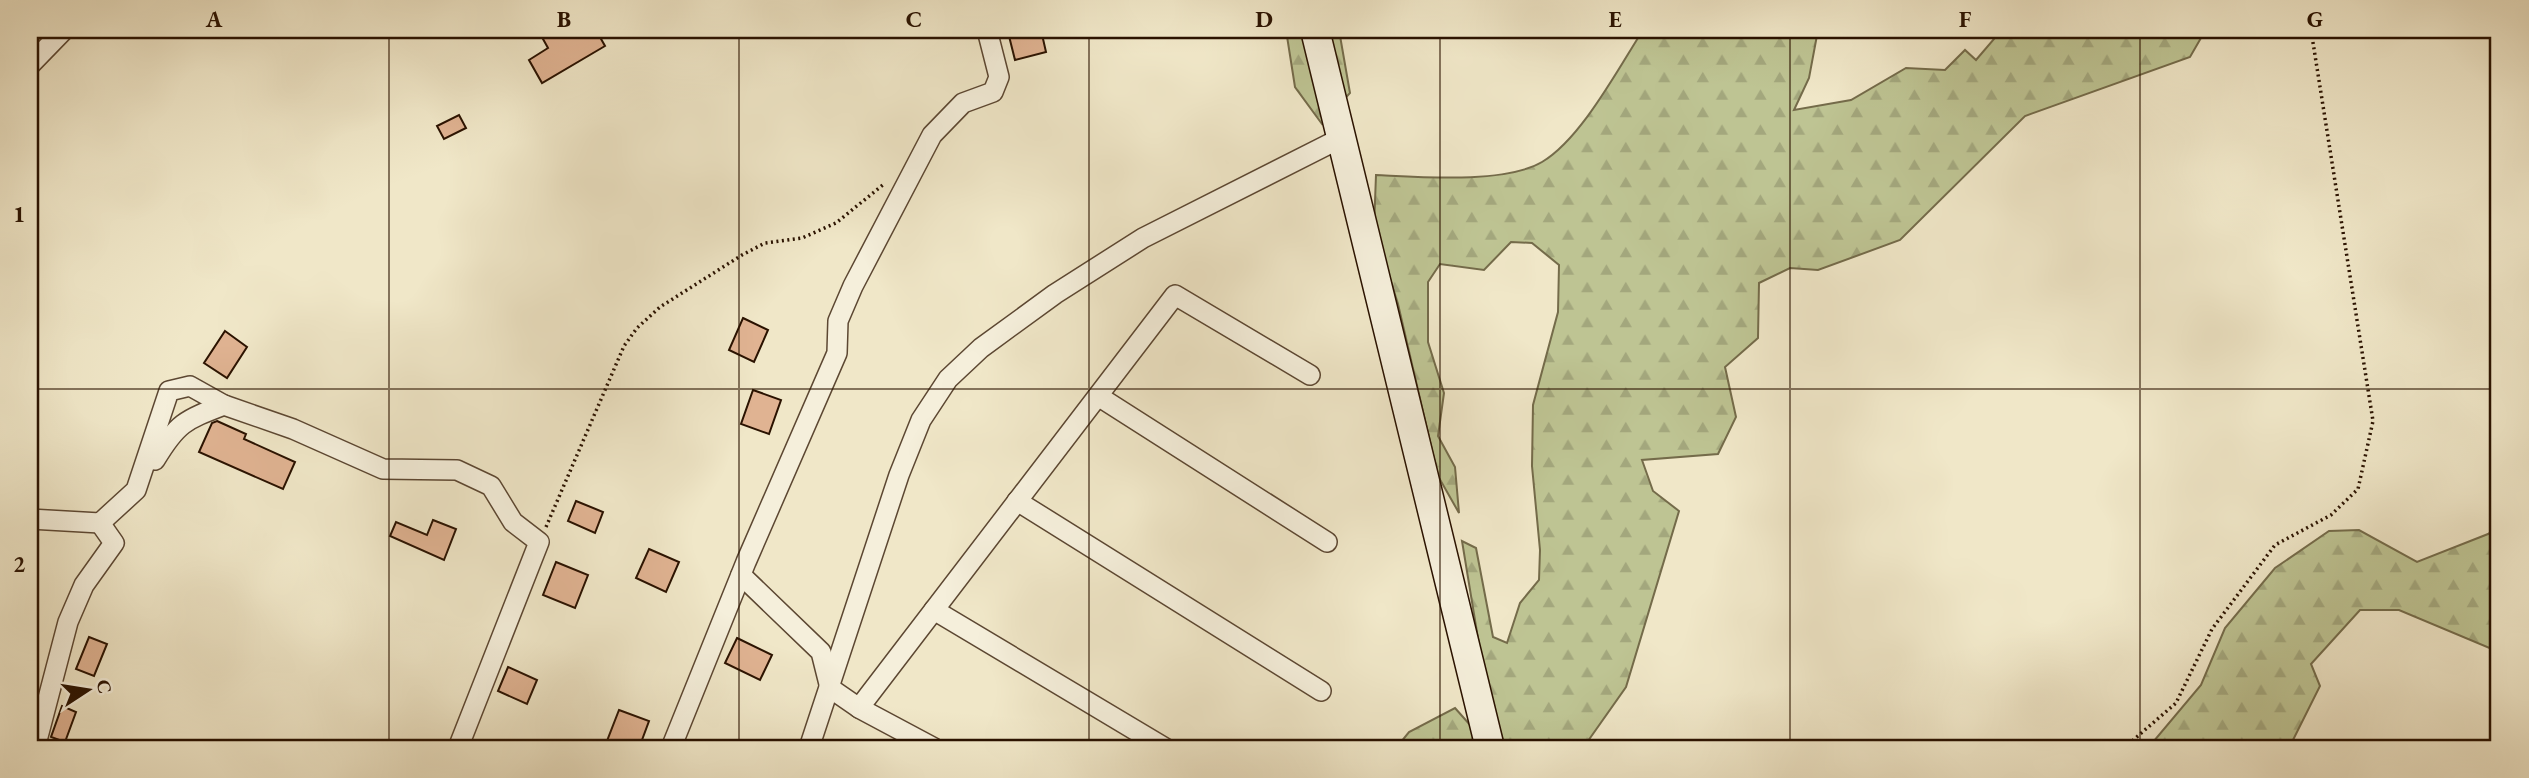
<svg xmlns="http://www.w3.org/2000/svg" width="2529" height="778" font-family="'EB Garamond',serif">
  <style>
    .forest { fill: url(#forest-firs); stroke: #746b4a; stroke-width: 2 }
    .building { fill: #e0b392; stroke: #2a1200; stroke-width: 2 }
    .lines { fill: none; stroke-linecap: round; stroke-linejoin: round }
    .street-casing { stroke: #5c4732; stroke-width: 22 }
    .secondary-casing { stroke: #2a1200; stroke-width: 31 }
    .path { stroke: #2a1200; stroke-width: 3.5; stroke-dasharray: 2 3.5; stroke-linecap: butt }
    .street { stroke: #f5efdb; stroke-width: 19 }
    .secondary { stroke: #f5efdb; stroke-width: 28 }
    .grid { fill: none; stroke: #2a1200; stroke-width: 2; stroke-opacity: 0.55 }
    .neatline { fill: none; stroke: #2a1200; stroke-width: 2.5 }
    .grid-label { font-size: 23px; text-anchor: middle; font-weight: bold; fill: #2a1200 }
  </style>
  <defs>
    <pattern id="forest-firs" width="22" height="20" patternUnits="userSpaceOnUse" patternTransform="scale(1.75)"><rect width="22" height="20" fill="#bec493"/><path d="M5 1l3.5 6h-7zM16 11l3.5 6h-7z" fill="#a3a77d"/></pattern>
  </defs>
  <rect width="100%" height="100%" fill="#f0e7c8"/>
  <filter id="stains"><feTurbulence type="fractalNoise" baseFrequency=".00286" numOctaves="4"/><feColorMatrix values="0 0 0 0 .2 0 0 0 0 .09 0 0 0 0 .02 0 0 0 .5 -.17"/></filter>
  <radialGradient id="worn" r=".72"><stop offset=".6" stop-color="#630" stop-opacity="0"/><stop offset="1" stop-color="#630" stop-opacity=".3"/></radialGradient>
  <g class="forest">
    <polygon points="1286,30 1339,30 1350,93 1322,124 1295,87"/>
    <path d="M1643,30H1818L1809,78L1794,110L1851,100L1906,68L1945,70L1965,50L1976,60L1999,33L2008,30L2205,31L2190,57L2025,116L1900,240L1818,270L1790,268L1759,283L1758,338L1725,367L1736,417L1718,454L1642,460L1653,491L1679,511L1626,687L1583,748H1505L1483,669L1462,541L1476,548L1493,637L1507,643L1520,603L1539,580L1540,550L1532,466L1533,405L1558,312L1559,265L1532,243L1511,242L1484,270L1440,264L1428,282V342L1444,393L1438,436L1455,467L1459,513L1438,476L1398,304L1374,228L1376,175C1420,177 1505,184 1542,162C1581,139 1618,69 1643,30Z"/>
    <polygon points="2499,526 2499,652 2399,610 2360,610 2311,664 2320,686 2289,748 2148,748 2201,685 2225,628 2275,568 2329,531 2359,530 2417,562 2488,534"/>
    <polygon points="1455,708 1479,735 1481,748 1396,748 1409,732"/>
  </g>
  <g class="building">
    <polygon points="538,30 596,30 605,46 542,83 529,60 548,48"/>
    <polygon points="1017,30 1041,30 1046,52 1015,60 1008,32"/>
    <polygon points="459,115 466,128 444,139 437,126"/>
    <polygon points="743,318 768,330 754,362 729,350"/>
    <polygon points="225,331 247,347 227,378 204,363"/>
    <polygon points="753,390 781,400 769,434 741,424"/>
    <polygon points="217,421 246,434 244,439 295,462 283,489 199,452 212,423"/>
    <polygon points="576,501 603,512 595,533 568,521"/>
    <polygon points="433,520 456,529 444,560 390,536 396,522 427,535"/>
    <polygon points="649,549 679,562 666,592 636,578"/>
    <polygon points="556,562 588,575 575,608 543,595"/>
    <polygon points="89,637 107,644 94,676 76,669"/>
    <polygon points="737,638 772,655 760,680 725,663"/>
    <polygon points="508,667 537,680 527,704 498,691"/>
    <polygon points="62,706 76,712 65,742 51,737"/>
    <polygon points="619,710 649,721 639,748 627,748 607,741"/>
  </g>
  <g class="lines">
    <g class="street-casing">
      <g id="street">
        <polyline points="30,65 64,30"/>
        <polyline points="1098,396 1327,542"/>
        <path d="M155,460C177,423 185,420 224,405"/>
        <polyline points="1017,501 1321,691"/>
        <polyline points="30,519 100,523 136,490 169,391 190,386 224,405 293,429 383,469 457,470 491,486 513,522 539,542 458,748"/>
        <polyline points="741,575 821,652 830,688 859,708 934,748"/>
        <polyline points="934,610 1165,748"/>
        <polyline points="859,708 1175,295 1310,375"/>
        <polyline points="35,748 68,622 84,585 114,543 100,523"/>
        <polyline points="671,748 746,562 837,353 838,321 853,286 932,135 963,103 993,92 999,77 987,30"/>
        <polyline points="809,748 899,475 921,420 948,379 981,348 1055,294 1143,238 1341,138"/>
      </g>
    </g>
    <g class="secondary-casing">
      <polyline id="secondary" points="1315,30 1490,748"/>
    </g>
    <g class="path">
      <polyline points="546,527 624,346 637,328 660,307 742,255 765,243 802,238 836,223 884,184"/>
      <polyline points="2124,748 2176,703 2212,629 2275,545 2331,515 2358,489 2373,421 2311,30"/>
    </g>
    <use href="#street" class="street"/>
    <use href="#secondary" class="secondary"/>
  </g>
  <path class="grid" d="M389,30V748M739,30V748M1089,30V748M1440,30V748M1790,30V748M2140,30V748M30,389H2499"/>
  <rect width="2529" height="778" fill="none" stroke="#f0e7c8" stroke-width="77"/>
  <g transform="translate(88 690) rotate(78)" stroke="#f5efdb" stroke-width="5" paint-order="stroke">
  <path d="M0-5L12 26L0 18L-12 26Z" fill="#2a1200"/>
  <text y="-10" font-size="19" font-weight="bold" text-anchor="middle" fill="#2a1200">С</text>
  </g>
  <rect x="38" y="38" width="2452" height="702" class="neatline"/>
  <g class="grid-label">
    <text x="214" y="27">A</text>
    <text x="564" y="27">B</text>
    <text x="914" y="27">C</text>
    <text x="1264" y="27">D</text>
    <text x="1615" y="27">E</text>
    <text x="1965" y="27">F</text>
    <text x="2315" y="27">G</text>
    <text x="19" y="222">1</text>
    <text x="19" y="572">2</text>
  </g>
  <rect width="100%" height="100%" filter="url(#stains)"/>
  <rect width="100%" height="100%" fill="url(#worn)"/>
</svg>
